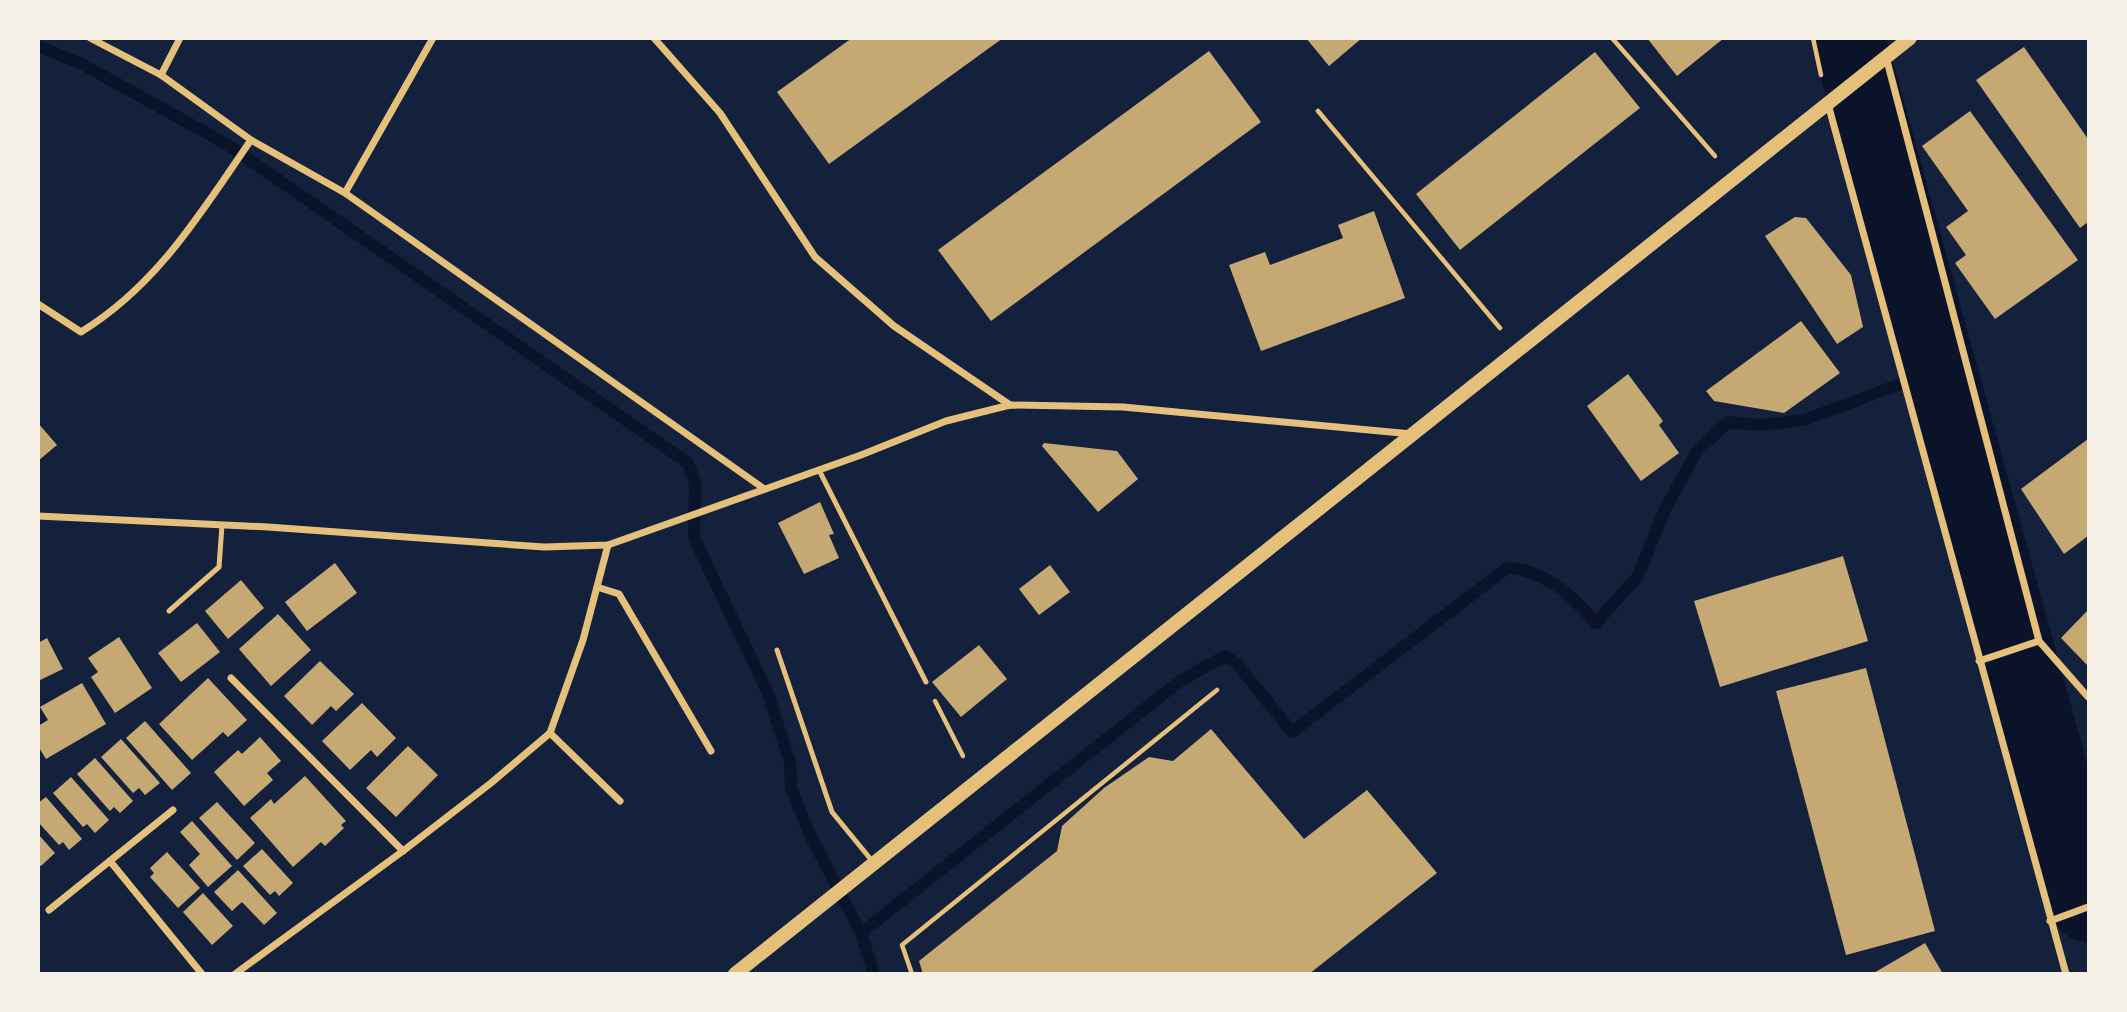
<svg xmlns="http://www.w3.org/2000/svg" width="2127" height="1012" font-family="'Public Sans',sans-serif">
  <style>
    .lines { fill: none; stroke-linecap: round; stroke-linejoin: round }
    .stream { stroke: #0b132b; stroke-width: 12 }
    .river { stroke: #0b132b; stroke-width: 74 }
    .building { fill: #c6a872 }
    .path { stroke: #e5c07b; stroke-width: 4.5 }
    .service { stroke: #e5c07b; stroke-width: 5 }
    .minor { stroke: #e5c07b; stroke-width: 7 }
    .secondary { stroke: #e5c07b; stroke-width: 14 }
  </style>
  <rect width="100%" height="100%" fill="#14213d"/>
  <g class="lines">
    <g class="stream">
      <polyline points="38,46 80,63 228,145 688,463 695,483 694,538 767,691 790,762 791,788 809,833 861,933 874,974"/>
      <path d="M861,933L1180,681L1225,656L1237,664L1292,732L1507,568C1547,570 1571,595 1596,623L1638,576L1665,509L1697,451L1728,422L1760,425L1804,420L1941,369"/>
    </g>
    <polyline class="river" points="1848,38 2088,905"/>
  </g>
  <g class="building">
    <polygon points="852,38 1003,38 829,164 777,92"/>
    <polygon points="1306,38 1362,38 1329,66"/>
    <polygon points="1647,38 1724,38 1677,76"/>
    <polygon points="2024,47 2088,139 2088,222 2080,228 1976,80"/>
    <polygon points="1209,51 1261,122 991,321 938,250"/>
    <polygon points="1595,52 1640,108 1460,250 1416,194"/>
    <polygon points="1970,111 2078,260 1995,319 1955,263 1966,255 1946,227 1968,211 1922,146"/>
    <polygon points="1374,211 1405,298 1261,351 1229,265 1265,252 1270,265 1343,238 1338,225"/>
    <polygon points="1795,217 1806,218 1851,275 1863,327 1837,344 1765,236"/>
    <polygon points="1801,321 1840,373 1784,413 1714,401 1706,391"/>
    <polygon points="1628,374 1663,421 1659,425 1679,453 1641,481 1587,406"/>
    <polygon points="38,423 57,445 38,461"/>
    <polygon points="2088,439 2088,536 2064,554 2021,489"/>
    <polygon points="1044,443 1117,451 1138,479 1098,512 1042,446"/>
    <polygon points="820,502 834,534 829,535 839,558 804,574 778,523"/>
    <polygon points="1843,556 1868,641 1720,687 1694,601"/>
    <polygon points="335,563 357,593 307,631 285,602"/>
    <polygon points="1050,565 1070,592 1039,615 1019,589"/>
    <polygon points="241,580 264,608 228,639 205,611"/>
    <polygon points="2088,610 2088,666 2061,638"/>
    <polygon points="278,614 311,650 271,686 239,649"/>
    <polygon points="197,623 220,652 181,682 158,653"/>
    <polygon points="119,637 152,688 115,713 91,677 98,672 88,658"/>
    <polygon points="47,638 63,669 38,681 38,643"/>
    <polygon points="979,645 1007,679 961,717 932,682"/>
    <polygon points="320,661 354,694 336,711 331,706 312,725 284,696"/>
    <polygon points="1866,668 1935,931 1846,955 1776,691"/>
    <polygon points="208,678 247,720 228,737 223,732 192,760 159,724"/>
    <polygon points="82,683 106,724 46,759 38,746 38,726 48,720 40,707"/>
    <polygon points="362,703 396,738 377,757 371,750 350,770 322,741"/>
    <polygon points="145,721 191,773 172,790 126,738"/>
    <polygon points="1211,729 1304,839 1367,790 1437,873 1309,974 923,974 919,961 1057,851 1062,826 1104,788 1149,757 1173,761"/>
    <polygon points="260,737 281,761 267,773 273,780 244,806 214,772 238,750 242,754"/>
    <polygon points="121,739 160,783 145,795 139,788 133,793 101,757"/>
    <polygon points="408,746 438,775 396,817 366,788"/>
    <polygon points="95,758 133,801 120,813 114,807 110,811 77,774"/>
    <polygon points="305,776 346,821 341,825 344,828 325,846 321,842 293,867 250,818 271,799 274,804"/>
    <polygon points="71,777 109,820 95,833 87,824 83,827 53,793"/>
    <polygon points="46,797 82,839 69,850 63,842 59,845 38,822 38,803"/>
    <polygon points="217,802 255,843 237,860 199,818"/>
    <polygon points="192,821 232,866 208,887 189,865 200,854 180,832"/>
    <polygon points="38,834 55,853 41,866 38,864"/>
    <polygon points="262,849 293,883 279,896 275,891 270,895 243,866"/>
    <polygon points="167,852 200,888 178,908 150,877 154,873 150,868"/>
    <polygon points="238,870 277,913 264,925 242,902 232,911 214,892"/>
    <polygon points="203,893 233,926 212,945 183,912"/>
    <polygon points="1925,943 1943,974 1872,974"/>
  </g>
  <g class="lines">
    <g class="path">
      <polyline points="1612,38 1715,156"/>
      <polyline points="1813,38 1821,75"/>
      <polyline points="1318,111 1500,328"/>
      <polyline points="935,701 963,756"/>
      <polyline points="912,974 902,945 1217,690"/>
    </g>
    <g class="service">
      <polyline points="819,470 926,682"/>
      <polyline points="169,611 219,567 222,525"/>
      <polyline points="777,650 832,812 873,862"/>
    </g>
    <g class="minor">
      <polyline points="90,38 161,75 251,140 345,193 763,488"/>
      <polyline points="654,38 720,113 815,257 894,326 1010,405"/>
      <polyline points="1886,57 2039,641 2088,697"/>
      <polyline points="161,75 180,38"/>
      <polyline points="1828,104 2066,974"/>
      <polyline points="345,193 433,38"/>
      <path d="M38,304L81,332C158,285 201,212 251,140"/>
      <polyline points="38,516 268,527 544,547 608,545 861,455 946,421 1010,405 1123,407 1412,434"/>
      <polyline points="597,587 619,594 711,751"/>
      <polyline points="1979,661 2039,641"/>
      <polyline points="231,678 403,851"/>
      <polyline points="550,733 620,801"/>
      <polyline points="110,861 202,974"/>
      <polyline points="49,910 173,810"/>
      <polyline points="2050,921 2088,907"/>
      <polyline points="235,974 403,851 491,783 550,733 583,640 608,545"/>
    </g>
    <polyline class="secondary" points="735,974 1910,38"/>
  </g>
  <rect width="2127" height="1012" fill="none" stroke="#f6f1e7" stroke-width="80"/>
</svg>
